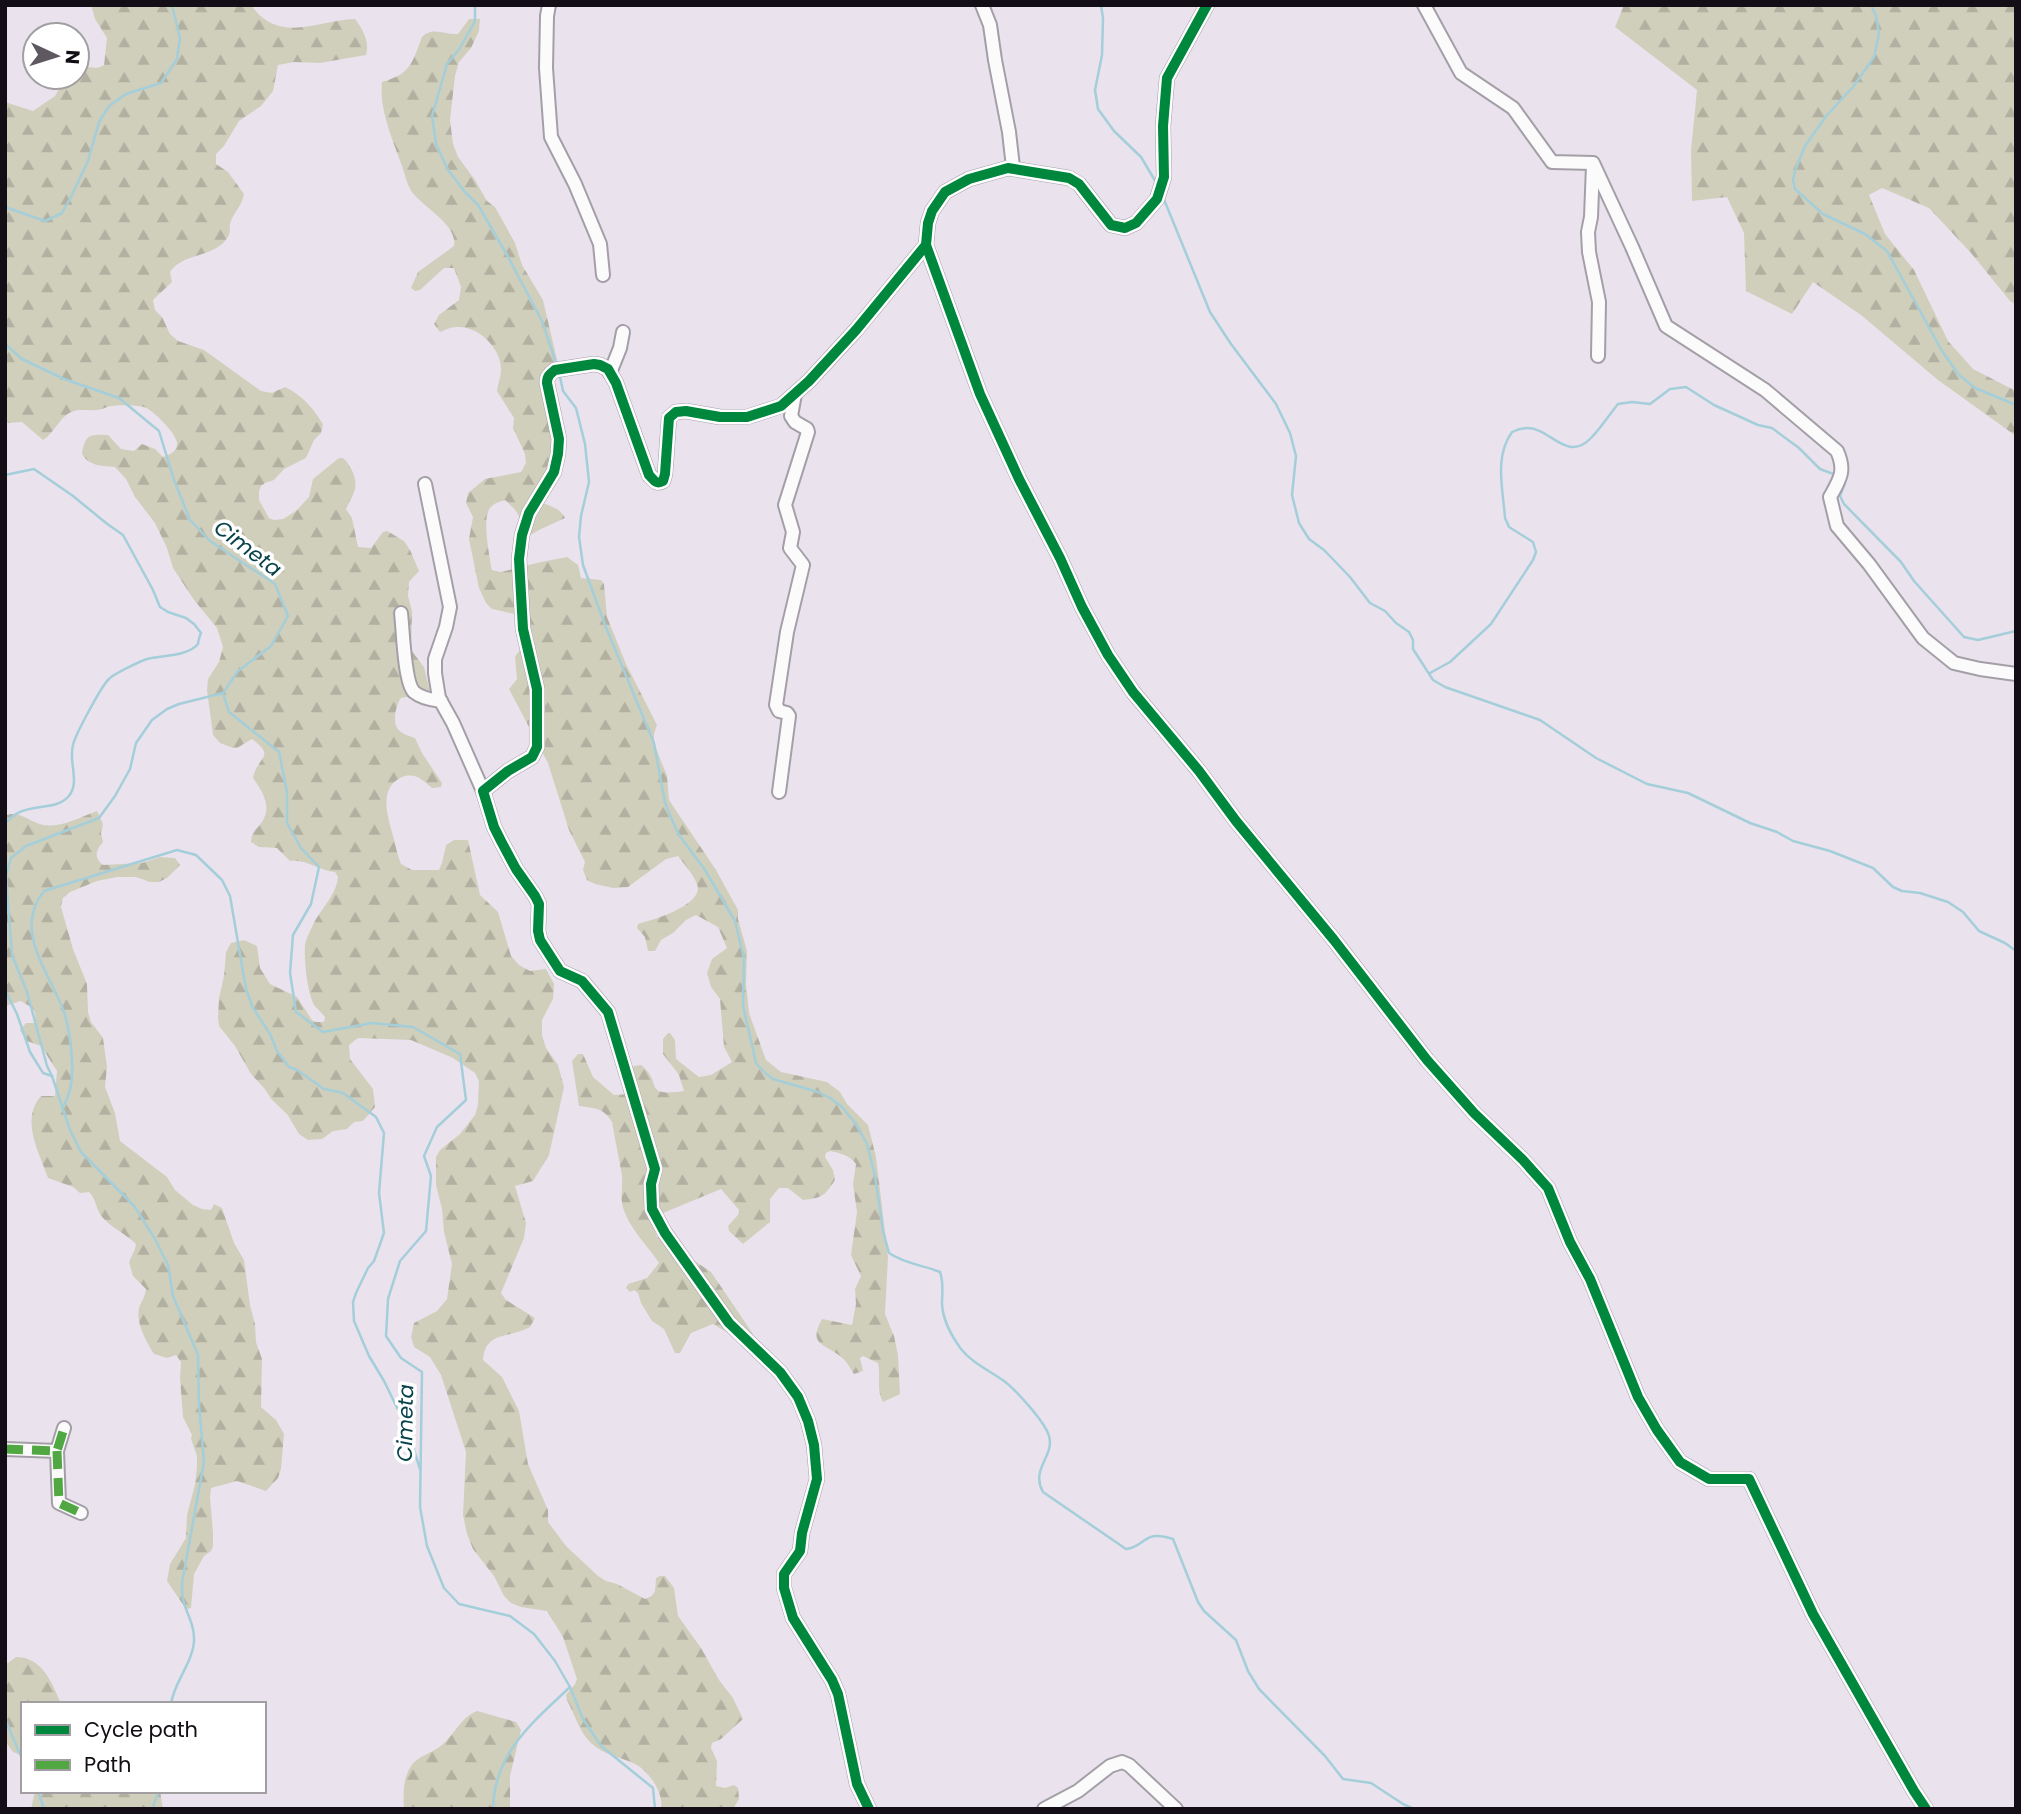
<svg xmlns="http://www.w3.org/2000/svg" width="2021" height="1814" font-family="Poppins,sans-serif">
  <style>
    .forest { fill: url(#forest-firs) }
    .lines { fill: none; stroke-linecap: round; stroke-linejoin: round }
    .stream { stroke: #a4ced9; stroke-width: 2.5 }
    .minor-casing { stroke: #a49fa7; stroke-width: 16 }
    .minor { stroke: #fcfbfc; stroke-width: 12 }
    .quiet { stroke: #51a842; stroke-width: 9; stroke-dasharray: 18 9; stroke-linecap: butt }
    .cycleway-casing { stroke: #fff; stroke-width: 15 }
    .cycleway { stroke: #00873e; stroke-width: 10 }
    .labels { text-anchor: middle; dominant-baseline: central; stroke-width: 7; stroke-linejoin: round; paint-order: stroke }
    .water-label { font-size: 21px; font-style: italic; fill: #07424b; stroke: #fff }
  </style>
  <defs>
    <pattern id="forest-firs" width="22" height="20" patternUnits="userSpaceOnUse" patternTransform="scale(1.75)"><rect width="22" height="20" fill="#d0cfbc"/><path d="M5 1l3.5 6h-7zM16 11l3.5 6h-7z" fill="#b2b1a1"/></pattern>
  </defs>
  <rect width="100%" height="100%" fill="#eae3ee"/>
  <g class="forest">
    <path d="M91,5H251C279,45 318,20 355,19C363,29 370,43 366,55L320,63L294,62L278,65L273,91L261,106L239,121L224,146L216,154V164L228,172L244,194C242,206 233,213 230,224C229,230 231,229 229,235C217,259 184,251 170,272L172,282L153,300L155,310L162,317L170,334L178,341L204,350L261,391L272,393L285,387C302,395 313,408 323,424L321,433L314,440L306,458L284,469L274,480L265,483L261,486L259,491V500L269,518L274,520L283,519L296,511L309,497L313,479L339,458H343C351,465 359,481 354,492C352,497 349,503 346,509L352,518L358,547L371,548L383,532L387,531L404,541L410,550L419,571L409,582L408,596L412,611L411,650L424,667L430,692L401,698C396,705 392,721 398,729C401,734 410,736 415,738L422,753L442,783L441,787L432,788C423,780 415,772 402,777C379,787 387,814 392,832C395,843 397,854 401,864L412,870H439L442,863L446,845L454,840H468L480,895L498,912L511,956L519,965L530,971L546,969L554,984L553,999L542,1020V1035L546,1048L558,1065L564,1087L549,1155L533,1181L515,1186L526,1223L524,1238L501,1293L506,1300L535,1318L530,1327L526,1329C505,1338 485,1333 483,1360L502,1377L519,1411L528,1464L548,1510V1522L566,1546L598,1576L606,1581L617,1584L645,1599C657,1595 655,1590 656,1578L660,1576H665L674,1588L678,1616L701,1648L719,1680L733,1698L743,1719L721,1739L712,1743L711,1748L717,1761L716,1786L725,1788L734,1785L738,1788L739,1799L733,1809H661C664,1793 649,1771 635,1764C619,1756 605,1756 591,1743C580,1733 574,1713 567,1700L566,1695L575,1684L577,1679L563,1637L547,1611L521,1607L511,1603L504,1596L494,1576L473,1549L467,1534L463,1515L466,1452L441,1375L430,1357L414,1347L411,1337L414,1323L437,1311L447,1299L452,1264L444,1232L442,1209L436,1185V1157L440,1150L460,1134L475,1115L478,1105L479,1081L475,1073L453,1058L411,1040L358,1038L349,1045L350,1059L373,1089L375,1107L363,1121L354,1122L347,1129L333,1131L322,1139L308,1140L299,1134L287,1114L272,1100L264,1088L251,1074L235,1046L219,1026L218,1017L219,998L224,976L226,952L231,943L244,940L257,946L260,968L270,984L297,997L312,1020L315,1022H324L325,1017C322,1013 317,1009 314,1005C307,991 304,960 305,945C306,939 310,931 313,925C321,908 336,896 338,877L335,872C319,871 307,859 290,861L277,848L259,847L251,842C252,831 256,830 262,822C272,806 263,792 253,778C257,756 277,758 252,739L237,748H233L220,743L213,735L207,690L208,679L219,662L223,647L217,628L194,600L173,568L167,548L155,523L135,497L126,479L115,467C102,466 89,466 82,454C85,434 90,434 108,435L121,449L134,451L142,444L155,449L163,457C169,455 178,451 177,443C176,433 153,410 144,407C136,405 120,405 111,406C106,407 101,410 96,410C89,411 80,409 74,411C60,415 55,433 43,440L22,422L8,423L5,421L7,387L5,383V102L33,111L55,96L66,77H77V63C86,66 95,71 104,65L107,38L95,19Z"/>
    <polygon points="1624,5 2016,5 2016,305 2010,301 1971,253 1929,208 1882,188 1869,195 1885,234 1914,270 1948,341 1973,369 2016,391 2016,436 1938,380 1861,315 1813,282 1792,314 1746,291 1744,233 1727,197 1692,201 1691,150 1697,90 1615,27"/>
    <path d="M469,19H480L479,31L471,48L459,62L455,76L450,120L453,144L458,157L475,180L487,201L495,207L515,243L522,265L543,300L557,360L547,370L548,379L561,413L550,468L535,499C545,506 560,506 565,518L539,530L525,538C522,519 520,513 505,500C499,502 494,503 490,508C482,519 489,552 491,566L492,570L501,572L541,562L567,557L578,565L581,578L601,580L604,584L607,617L626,664L657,725L654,734V743L667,776L669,800L716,870L738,910V919L747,951L746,984L749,1013L766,1060L781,1072L827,1082L840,1092L847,1104L868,1125L876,1157L888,1257L885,1314L894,1336L898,1355L900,1394L883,1402C876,1389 881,1377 878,1363L863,1356L860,1358L863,1371L854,1374C850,1368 846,1360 840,1356C823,1343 808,1345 822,1319L852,1325L856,1304L855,1289L861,1276L851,1255L857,1212L853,1184L856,1164C851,1156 840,1153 830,1151L826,1153L825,1157L833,1170L835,1180C825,1196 822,1198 803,1200L788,1188H779L770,1199V1222L743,1244L729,1231L728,1226L738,1215L739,1210L721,1189L651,1218L657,1237L677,1244L687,1256L711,1272L753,1334L740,1340L713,1324L691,1333L680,1353H675L664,1329L652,1321L641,1303L638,1293L634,1290L630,1292L626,1288L628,1284L647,1278L659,1263C647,1245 630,1229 623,1208C620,1197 623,1186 622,1176C619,1158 615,1140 612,1122C604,1108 594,1108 579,1106L572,1061L578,1054H583L593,1077L614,1095L629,1094L640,1090L631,1070L634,1066L641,1065C664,1083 641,1097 684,1091L679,1075L663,1054V1039L668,1033H670L675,1040L676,1059L699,1077L711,1075L732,1062L724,1047L720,999L711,987L707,973L712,959L727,948L718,927L696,915L686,920L673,933L661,940L655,951H648L645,937L637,928L638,924C653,920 705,905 697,884C693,874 684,864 678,856L666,859L628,887L613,888L595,884L587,880L583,870L585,862L569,830L548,763L509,689L517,679L515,657L523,645L517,633L515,614L492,609L486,603L479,588L469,539L473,517L466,503L468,493L485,479L521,472L526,463L525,454L513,428L514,418L497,391C498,384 501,376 501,369C501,348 478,325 456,327C451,327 445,330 440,332L434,324L439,315L459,300L461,287L454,268H444L420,290L415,291L411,288L418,272L454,246C458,225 424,208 412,192C407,185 405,174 402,166C393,140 379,110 382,82C411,74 412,63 422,37C433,26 444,35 458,34Z"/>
    <path d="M97,811L103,824L101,833L103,842C96,850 93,857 103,865L142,863L160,857L175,858L180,865L167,878L159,882H150L136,877H117L97,881L70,892L63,898L61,907L73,949L87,984L88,1012L91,1022L103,1038L107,1067L105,1087L115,1113L120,1141L167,1177L175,1190L193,1205L202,1209L211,1210L214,1204L222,1208L234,1243L244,1260L250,1305L255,1324L256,1342L262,1359L261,1407L276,1420L284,1434L281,1469L278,1478L266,1491L237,1481L211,1488L210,1498L213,1532V1546L211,1551L204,1556L194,1574L191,1608L186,1609L167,1581L170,1564L186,1538L187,1515L195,1485L197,1466V1456L191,1439L192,1435L183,1417L180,1378L181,1362L176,1355L167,1358L154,1354C146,1341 134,1321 140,1305C143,1299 145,1296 146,1289L133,1276L129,1262L135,1249L136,1244C126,1234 112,1228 103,1218C95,1209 97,1200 89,1192L80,1193L73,1187L48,1178C39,1152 20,1120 41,1096H55L57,1071L41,1046L27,1041L20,1030L26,1023H35C37,1008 32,1008 21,1001L5,1006V816C17,810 26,819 37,823C56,831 78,818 97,811Z"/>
    <path d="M16,1657C42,1657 52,1682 61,1704H23V1754L21,1755L13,1752L5,1741V1665Z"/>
    <path d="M477,1711L516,1722L521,1730L510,1776V1809H404C403,1795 403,1778 411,1766C417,1756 433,1753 442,1745C455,1734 461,1717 477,1711Z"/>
    <polygon points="35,1791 160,1791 163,1809 31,1809"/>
  </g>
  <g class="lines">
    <g class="stream">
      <polyline points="475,5 475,21 460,48 447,64 432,116 436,144 448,170 465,192 478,205 507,255 542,321 557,366"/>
      <polyline points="1101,5 1103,18 1102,55 1095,90 1098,109 1114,131 1141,157 1157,184"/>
      <polyline points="1871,5 1876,16 1879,34 1874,57 1853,87 1827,115 1805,146 1795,171 1793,180 1795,189 1823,214 1865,234 1887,251 1942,351 1959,375 1975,388 2016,405"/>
      <polyline points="1163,197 1210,312 1231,344 1276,404 1290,433 1296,456 1292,495 1299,523 1309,539 1324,550 1350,577 1370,603 1385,611 1396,623 1409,632 1413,640 1413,649 1433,680 1445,687 1540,720 1596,758 1647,784 1688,793 1750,823 1777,832 1793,841 1830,851 1873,868 1893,887 1902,891 1920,893 1948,902 1963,912 1979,931 2005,943 2016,951"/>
      <polyline points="5,207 45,221 62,213 71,197 88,161 99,122 109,106 126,94 161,83 177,59 180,38 172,5"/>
      <polyline points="5,344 22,359 64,379 119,398 159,431 174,480 190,520 210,541 275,584 288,616 271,646 238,671 223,693 229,712 279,752 287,792 287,823 301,848 319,867 311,904 293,935 290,973 296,1012 323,1032 372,1023 413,1027 460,1054 466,1100 437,1127 424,1156 431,1176 426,1231 400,1261 388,1299 386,1336 401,1358 422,1372 420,1507 427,1546 444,1588 459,1604 510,1616 534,1634 555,1661 570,1687 583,1719 601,1746 653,1788 655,1809"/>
      <path d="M559,372L563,391L576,408L585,444L589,482L581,516L579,537L583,565L605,625L654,743L665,803L673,822L679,835L705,870L735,921L744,958L743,1006L756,1063L765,1073L773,1079L818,1092L830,1098L842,1107L855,1123L867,1144L875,1176L883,1231L889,1253C905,1264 923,1265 940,1272C944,1283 942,1293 942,1304C943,1321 951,1335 961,1349C972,1363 990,1371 1004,1381C1016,1390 1045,1422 1049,1436C1055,1456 1030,1469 1043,1492L1126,1549C1147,1546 1143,1529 1173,1539L1198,1602L1204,1611L1236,1640L1248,1671L1259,1689L1325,1756L1343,1779L1371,1783L1403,1804L1414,1809"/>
      <path d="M5,475L34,469L73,496L106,523L123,535L153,590L160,607L168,612L186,618L194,624L201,633C200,635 198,642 198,644C187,657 161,655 147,659C141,661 113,674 109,679C102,685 75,735 73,745C68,762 81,783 68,797C56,810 33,804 18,813C13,815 9,820 5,823"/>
      <polyline points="1844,481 1845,483 1840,496 1844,504 1901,562 1914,581 1964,637 1978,640 2016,631"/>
      <path d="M1430,673L1450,662L1491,624L1533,560L1536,552L1533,542L1509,527L1505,518C1503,489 1494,457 1512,432C1516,430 1523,428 1528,428C1550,428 1567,463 1591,438C1601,428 1609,415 1618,404L1632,402L1650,404L1670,389L1686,387L1714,405L1758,425L1772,428L1799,448L1820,469L1836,475"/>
      <polyline points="5,990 17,1014 30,1052 43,1073 52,1076"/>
      <path d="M62,1108C72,1094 73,1076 72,1060C71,1045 69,1027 64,1012C50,973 12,930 44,891L177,850L196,855L222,880L230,896L246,989L253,1008L270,1034L277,1051L289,1067L297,1070L324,1089L343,1093L376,1117L384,1133L379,1193L384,1233L374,1261L368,1268L356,1293L353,1302L354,1321L369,1356L384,1381L407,1428L420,1469"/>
      <path d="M171,1704C174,1682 192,1664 194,1642C195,1626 187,1614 183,1600C182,1595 182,1588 182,1583L204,1462L199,1405L198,1355L173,1296L168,1265L155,1239L135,1207L81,1152L70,1130L52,1076L47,1066L27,992L12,955L6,876L11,858L26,846L99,818L115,796L130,769L136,743L152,720L167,709L179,704L223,693"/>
      <polyline points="5,1719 23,1761"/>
      <polyline points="38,1791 44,1809"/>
      <polyline points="152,1809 159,1791"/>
      <path d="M493,1809C494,1753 533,1722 570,1687"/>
    </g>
    <g class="minor-casing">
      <g id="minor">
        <polyline points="549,5 547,16 546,68 551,137 575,184 600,244 603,275"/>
        <polyline points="982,5 990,25 995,60 1009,132 1013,167"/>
        <polyline points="1207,5 1167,78 1163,126 1164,177 1157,199 1136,223 1125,228 1111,225 1079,184 1069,178 1008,168 969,179 945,192 932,211 928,223 926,245 980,394 1019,479 1060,558 1082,607 1108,655 1133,692 1199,771 1236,821 1334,940 1427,1060 1474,1113 1523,1160 1548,1188 1570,1242 1590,1279 1638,1397 1657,1430 1680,1462 1709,1479 1749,1479 1813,1614 1914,1791 1926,1809"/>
        <path d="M1424,5L1461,73L1513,108L1552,162L1593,163L1632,247L1666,326L1765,390L1837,451C1846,471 1840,479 1830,497L1837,526L1869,564L1923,638L1954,663L1980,669L2016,674"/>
        <polyline points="1593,165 1591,217 1588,232 1589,252 1599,302 1598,356"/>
        <polyline points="610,373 620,348 623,332"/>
        <polyline points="425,484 450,607 446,627 435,659 435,673 439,698 453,723 483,791"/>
        <path d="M401,613C403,628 404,682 414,692C421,698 432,700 441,701"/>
        <polyline points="779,792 789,716 787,713 779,711 776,705 787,632 803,565 790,548 793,532 785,505 808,432 807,429 795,422 791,416 795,394"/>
        <polyline points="5,1449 57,1451 64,1428"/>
        <polyline points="57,1451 59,1503 81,1513"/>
        <path d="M869,1809L857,1784L838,1694L832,1680L793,1618L784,1588V1574L800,1551L802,1533L817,1479L814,1445L808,1421L798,1397L780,1372L729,1323L665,1233L652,1209L651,1184L655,1169L608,1012L582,981L560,971L540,940L538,931L539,904L535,896L516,869L501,841L494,827L483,791L508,771L532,757L537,747V689L523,629L519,559L522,535L529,513L554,472L558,454L559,439L547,383C547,376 550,374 555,370L594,364L600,365L608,369L616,383L649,475C654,480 656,485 663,481L665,474L669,418L676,412L686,411L720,417H747L781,406L809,381L856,330L926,245"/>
        <polyline points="1044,1809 1078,1791 1110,1766 1122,1762 1129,1765 1176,1809"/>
      </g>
    </g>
    <use href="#minor" class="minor"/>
    <g class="quiet">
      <polyline points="5,1449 57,1451 64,1428"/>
      <polyline points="57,1451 59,1503 81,1513"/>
    </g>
    <g class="cycleway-casing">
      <g id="cycleway">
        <polyline points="1207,5 1167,78 1163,126 1164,177 1157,199 1136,223 1125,228 1111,225 1079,184 1069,178 1008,168 969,179 945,192 932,211 928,223 926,245 980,394 1019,479 1060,558 1082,607 1108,655 1133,692 1199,771 1236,821 1334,940 1427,1060 1474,1113 1523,1160 1548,1188 1570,1242 1590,1279 1638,1397 1657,1430 1680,1462 1709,1479 1749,1479 1813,1614 1914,1791 1926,1809"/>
        <path d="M869,1809L857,1784L838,1694L832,1680L793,1618L784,1588V1574L800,1551L802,1533L817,1479L814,1445L808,1421L798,1397L780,1372L729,1323L665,1233L652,1209L651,1184L655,1169L608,1012L582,981L560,971L540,940L538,931L539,904L535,896L516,869L501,841L494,827L483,791L508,771L532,757L537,747V689L523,629L519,559L522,535L529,513L554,472L558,454L559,439L547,383C547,376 550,374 555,370L594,364L600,365L608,369L616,383L649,475C654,480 656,485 663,481L665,474L669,418L676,412L686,411L720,417H747L781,406L809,381L856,330L926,245"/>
      </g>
    </g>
    <use href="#cycleway" class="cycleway"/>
  </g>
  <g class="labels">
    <g class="water-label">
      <text transform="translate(248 548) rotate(37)">Cimeta</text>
      <text transform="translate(405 1423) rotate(-89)">Cimeta</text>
    </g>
  </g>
  <rect width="2021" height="1814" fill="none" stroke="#130e15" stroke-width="14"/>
  <rect x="21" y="1702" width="245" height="91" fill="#ffffff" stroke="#a19fa1" stroke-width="2"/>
  <rect x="35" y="1725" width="35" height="10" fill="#00873e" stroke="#a19fa1" stroke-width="2"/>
  <text x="84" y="1737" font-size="21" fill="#130e15">Cycle path</text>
  <rect x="35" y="1760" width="35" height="10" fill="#51a842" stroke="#a19fa1" stroke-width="2"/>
  <text x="84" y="1772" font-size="21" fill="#130e15">Path</text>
  <g transform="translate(56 56) rotate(94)"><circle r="33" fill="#ffffff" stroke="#a19fa1" stroke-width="2"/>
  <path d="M0-5L12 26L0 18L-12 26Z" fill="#5e5961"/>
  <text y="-10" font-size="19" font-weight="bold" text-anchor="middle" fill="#130e15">N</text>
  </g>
</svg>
